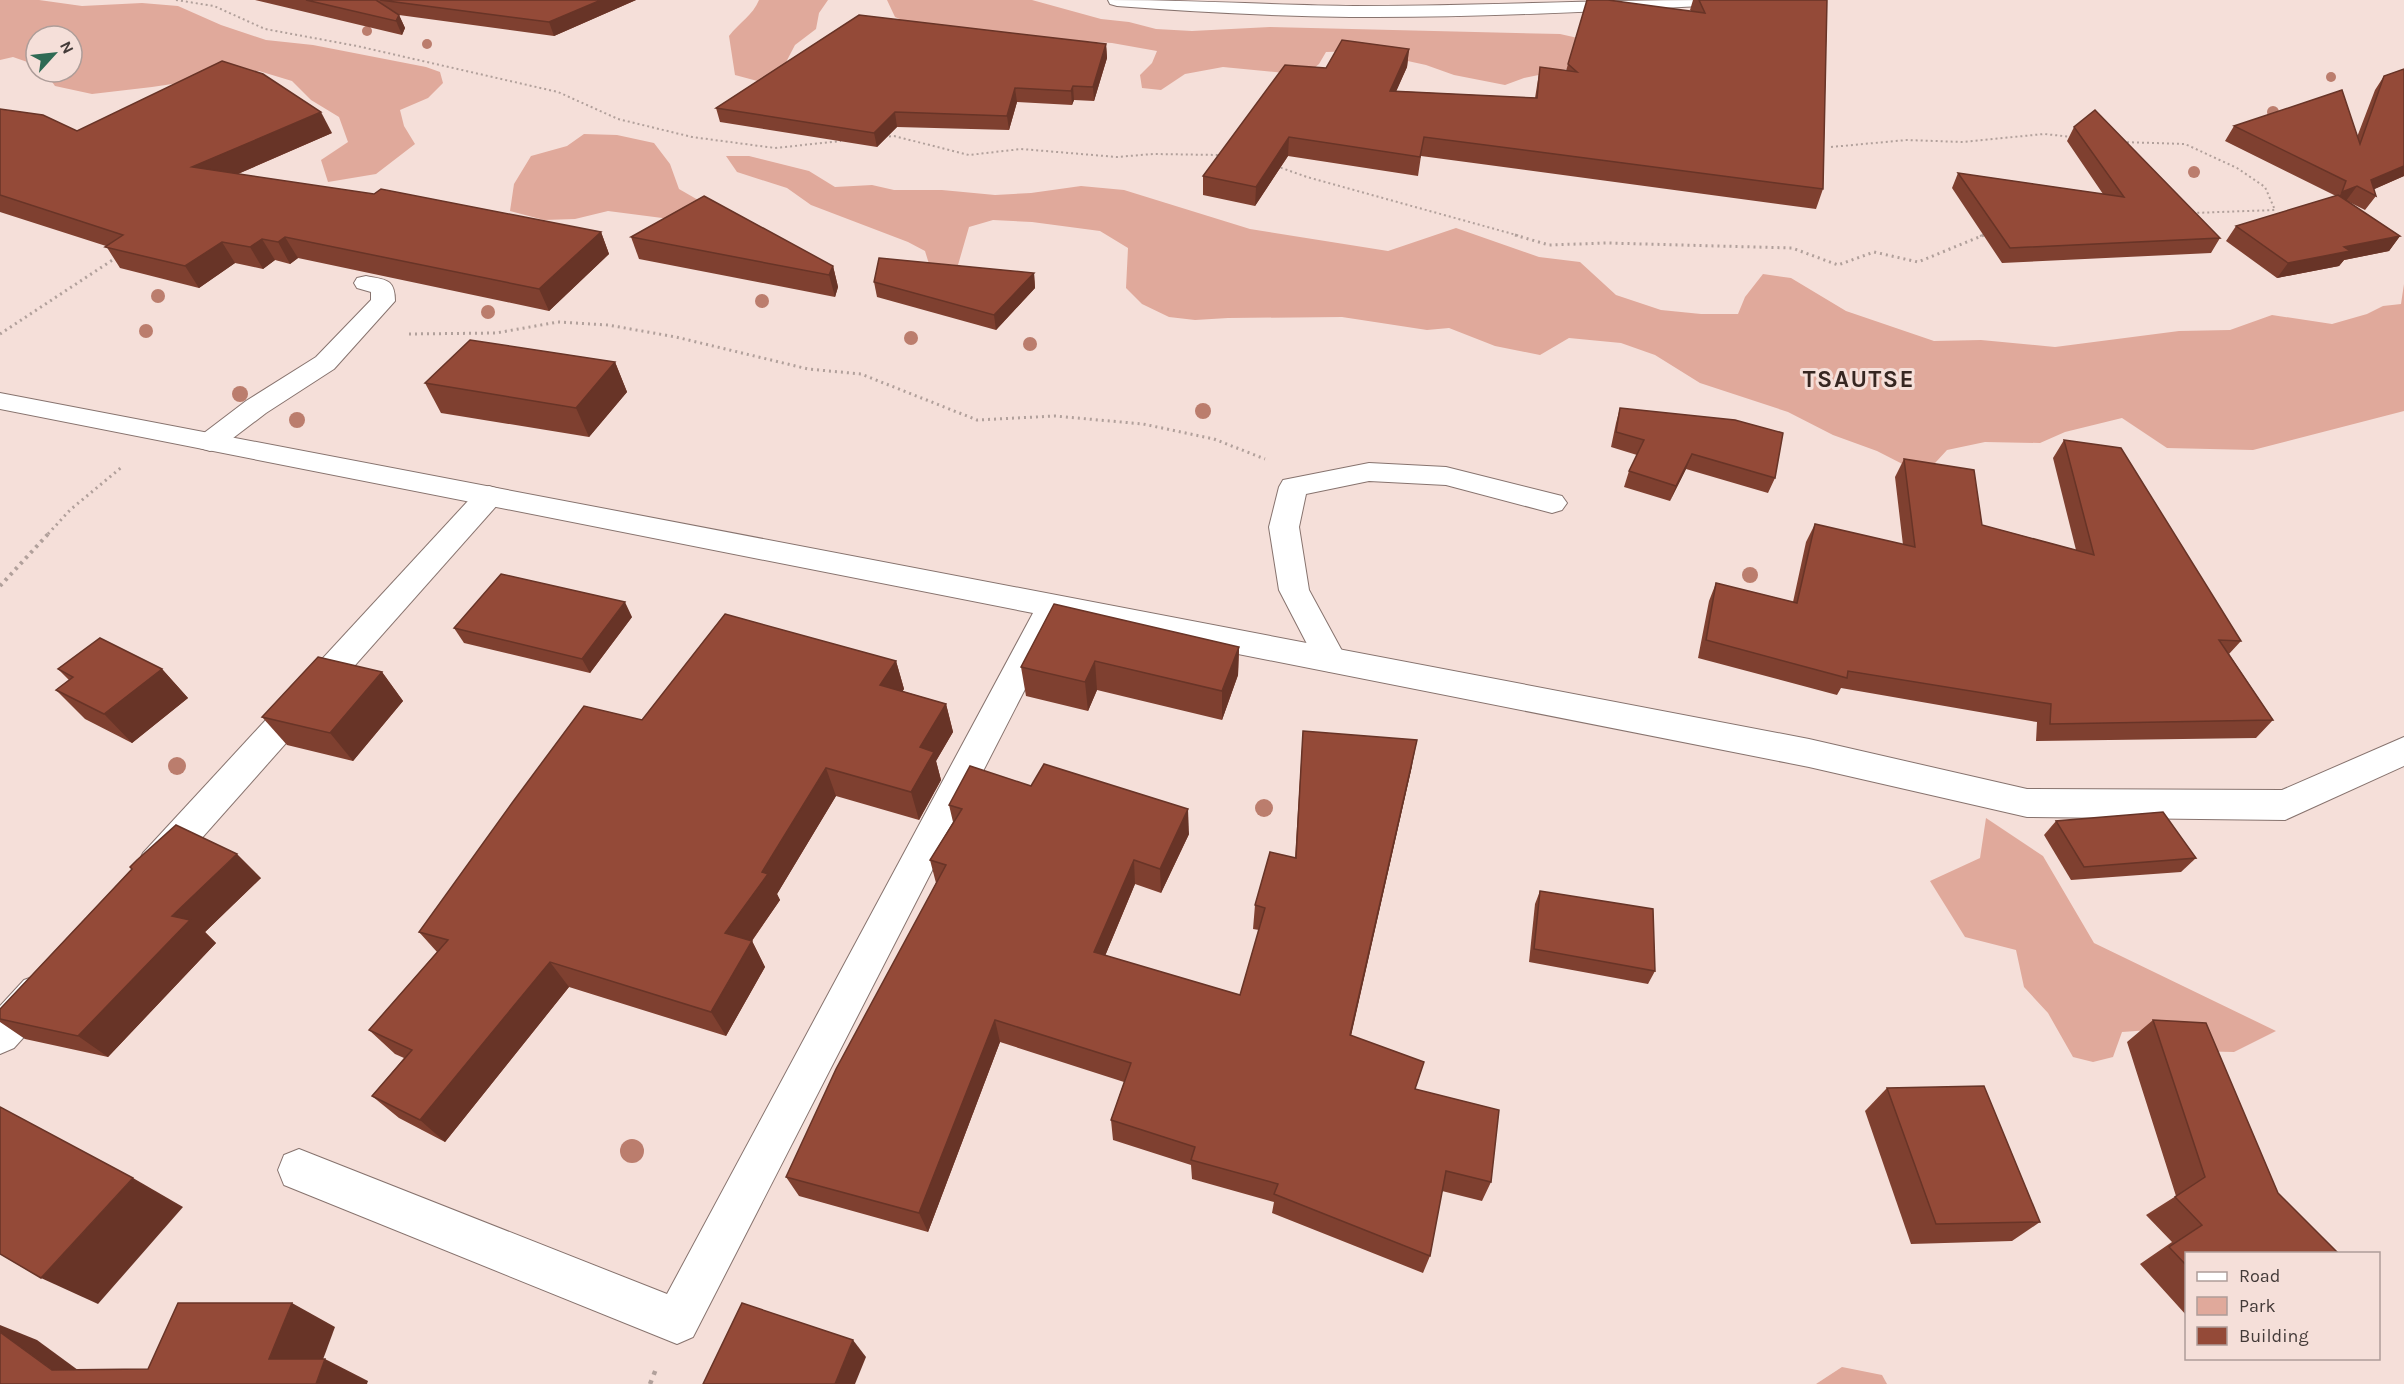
<svg xmlns="http://www.w3.org/2000/svg" width="2404" height="1384" font-family="Karla,sans-serif">
  <style>
    .green { fill: #e0a99b }
    .lines { fill: none; stroke-linecap: round; stroke-linejoin: round }
    .service-casing { stroke: #87736e; stroke-width: 2 }
    .minor-casing { stroke: #87736e; stroke-width: 2 }
    .path-far3 { stroke: #b1a09b; stroke-width: 2; stroke-dasharray: 2 3; stroke-linecap: butt }
    .path-far2 { stroke: #b1a09b; stroke-width: 3; stroke-dasharray: 2 4; stroke-linecap: butt }
    .path-far1 { stroke: #b1a09b; stroke-width: 4; stroke-dasharray: 3 4.5; stroke-linecap: butt }
    .path { stroke: #b1a09b; stroke-width: 4.5; stroke-dasharray: 4 6; stroke-linecap: butt }
    .service { fill: #fff; fill-rule: evenodd }
    .minor { fill: #fff; fill-rule: evenodd }
    .tree { fill: #bb7d6d }
    .wall { fill: #7f4030 }
    .shaded-wall { fill: #683427 }
    .building { fill: #944a38; stroke: #683427; stroke-width: 1.5 }
    .labels { text-anchor: middle; dominant-baseline: central; stroke-width: 6; stroke-linejoin: round; paint-order: stroke }
    .district-label { font-size: 24px; font-weight: bold; letter-spacing: 1.5px; fill: #362621; stroke: #f5dfd9 }
  </style>
  <rect width="100%" height="100%" fill="#f5dfd9"/>
  <g class="green">
    <polygon points="0,0 39,0 82,6 142,3 178,6 221,25 266,40 313,45 426,67 440,72 443,83 428,98 400,110 404,126 415,144 376,174 328,182 321,160 348,142 339,117 311,100 292,81 259,71 152,87 92,94 55,86 45,72 72,72 72,36 36,36 36,65 13,57 0,60"/>
    <path d="M759,0H828L819,13L816,29L795,45L784,66L765,83L735,75L729,36C739,23 753,15 759,0Z"/>
    <polygon points="887,0 1032,0 1101,19 1129,22 1156,29 1192,31 1270,27 1560,34 1618,47 1656,51 1524,78 1505,85 1454,75 1426,65 1362,51 1326,52 1319,64 1306,75 1223,67 1185,74 1161,90 1142,88 1140,75 1152,63 1157,51 1112,43 1080,41 1048,42 918,27 895,17"/>
    <polygon points="584,134 617,135 654,143 670,164 679,189 712,208 670,219 608,211 575,219 544,220 510,211 514,184 531,156 567,146"/>
    <polygon points="726,156 749,156 809,171 835,187 872,185 894,190 942,190 995,195 1031,193 1081,186 1124,190 1250,229 1388,251 1456,228 1539,257 1580,262 1616,295 1661,310 1701,314 1738,314 1745,297 1763,274 1791,278 1846,311 1934,341 1981,340 2055,347 2179,331 2230,330 2272,315 2332,324 2367,314 2383,306 2401,304 2404,284 2404,411 2253,450 2167,448 2122,418 2065,432 2040,443 1985,442 1947,450 1924,475 1877,451 1833,435 1788,412 1700,383 1655,355 1621,343 1569,338 1540,355 1495,346 1449,328 1427,330 1342,317 1228,318 1195,320 1169,317 1142,304 1126,288 1128,248 1100,231 1032,222 993,220 969,227 958,265 929,264 925,251 908,242 811,205 787,188 737,172"/>
    <polygon points="1986,818 2043,856 2094,943 2276,1031 2234,1052 2188,1051 2150,1030 2122,1032 2113,1057 2093,1062 2073,1057 2048,1013 2024,987 2016,950 1965,937 1930,881 1980,858"/>
    <polygon points="1842,1367 1882,1375 1887,1384 1816,1384"/>
  </g>
  <g class="lines">
    <g class="service-casing">
      <g id="service">
        <path d="M366,276C385,280 395,278 395,301L334,369L266,413L220,448L210,451L200,448L196,442L200,436L246,401L316,357L371,300V292L357,288L354,283L357,278Z"/>
        <polygon points="1369,463 1446,467 1562,496 1567,503 1562,510 1552,513 1446,485 1369,481 1306,494 1299,527 1309,590 1347,660 1342,669 1331,672 1320,669 1279,590 1269,527 1279,487 1283,480"/>
        <polygon points="489,486 499,489 503,496 499,503 169,875 156,880 143,875 138,864 143,853 479,489"/>
        <polygon points="38,975 52,980 58,993 52,1006 14,1048 0,1054 0,1006 24,980"/>
      </g>
    </g>
    <g class="minor-casing">
      <g id="minor">
        <path d="M1108,0C1190,0 1272,5 1354,6C1473,6 1592,0 1710,0L1708,4L1701,6C1584,12 1467,18 1350,17C1272,16 1194,12 1117,6L1110,4Z"/>
        <polygon points="0,393 1809,739 2027,789 2282,790 2404,737 2404,766 2285,820 2027,817 1809,767 1061,619 693,1337 677,1344 284,1185 278,1170 284,1155 299,1149 667,1294 1033,613 0,409"/>
      </g>
    </g>
    <g class="path-far3">
      <polyline points="176,0 214,6 265,29 357,46 558,92 618,119 692,137 775,148 841,141"/>
      <polyline points="884,137 894,136 969,155 1021,149 1117,157 1153,154 1221,155"/>
      <polyline points="2122,142 2185,144 2237,168 2265,187 2275,210 2192,213"/>
      <polyline points="1831,147 1907,140 1963,142 2044,134 2073,137"/>
      <polyline points="1276,166 1307,177 1520,236"/>
      <polyline points="1980,236 1986,234"/>
    </g>
    <g class="path-far2">
      <polyline points="1515,235 1549,245 1607,243 1792,248 1838,265 1874,252 1918,262 1984,235"/>
      <polyline points="0,334 117,257"/>
      <polyline points="409,334 496,333 558,322 608,325 676,337 808,369 861,374 977,420 1055,416 1143,424 1214,439 1265,459"/>
      <polyline points="48,534 70,510 123,466"/>
    </g>
    <polyline class="path-far1" points="0,586 49,533"/>
    <polyline class="path" points="650,1384 656,1369"/>
    <use href="#service" class="service"/>
    <use href="#minor" class="minor"/>
  </g>
  <g class="tree">
    <circle cx="367" cy="31" r="5"/>
    <circle cx="427" cy="44" r="5"/>
    <circle cx="2331" cy="77" r="5"/>
    <circle cx="2273" cy="112" r="6"/>
    <circle cx="2194" cy="172" r="6"/>
    <circle cx="158" cy="296" r="7"/>
    <circle cx="762" cy="301" r="7"/>
    <circle cx="488" cy="312" r="7"/>
    <circle cx="146" cy="331" r="7"/>
    <circle cx="911" cy="338" r="7"/>
    <circle cx="1030" cy="344" r="7"/>
    <circle cx="240" cy="394" r="8"/>
    <circle cx="1203" cy="411" r="8"/>
    <circle cx="297" cy="420" r="8"/>
    <circle cx="1750" cy="575" r="8"/>
    <circle cx="177" cy="766" r="9"/>
    <circle cx="1264" cy="808" r="9"/>
    <circle cx="632" cy="1151" r="12"/>
  </g>
  <g class="wall">
    <polygon points="255,0 636,0 554,36 399,15 405,28 402,35"/>
    <polygon points="1693,0 1827,0 1823,189 1816,209 1421,156 1418,176 1288,156 1255,206 1203,195 1203,176 1326,68 1409,49 1407,67 1396,91 1535,98 1540,67 1566,71 1568,64 1691,11 1690,10"/>
    <polygon points="1106,44 1107,58 1094,101 1074,100 1072,105 1017,102 1009,130 897,127 877,147 720,122 716,108"/>
    <polygon points="2404,69 2404,176 2374,189 2376,196 2365,210 2347,201 2400,236 2389,251 2344,260 2339,266 2277,278 2226,241 2236,226 2336,196 2225,141 2234,126 2357,137 2375,90 2384,76"/>
    <polygon points="0,109 77,131 332,133 238,174 601,232 609,254 549,311 298,258 290,264 275,260 263,269 235,263 199,288 120,268 106,246 0,212"/>
    <polygon points="2074,127 2220,238 2211,253 2002,263 1952,188 1958,173 2103,194 2067,141"/>
    <polygon points="631,237 833,266 838,287 835,297 639,259"/>
    <polygon points="1034,273 1035,288 996,330 877,297 874,282"/>
    <polygon points="615,362 627,392 589,437 441,413 425,383"/>
    <polygon points="1620,408 1775,478 1768,493 1686,469 1670,501 1624,487 1629,471 1637,455 1611,447 1616,423"/>
    <polygon points="2064,440 2241,641 2229,654 2273,720 2256,738 2036,741 2037,722 1841,688 1837,695 1698,658 1709,601 1716,583 1793,602 1806,542 1815,524 1903,545 1895,477 1904,459 1982,525 2076,550 2053,458"/>
    <polygon points="632,617 590,673 464,643 454,628"/>
    <polygon points="1239,647 1238,675 1222,720 1097,690 1088,711 1026,696 1021,667"/>
    <polygon points="896,661 904,689 902,691 946,704 953,732 936,761 941,780 919,820 836,796 777,894 780,900 752,941 765,967 726,1036 569,987 445,1142 399,1118 372,1096 404,1058 395,1054 369,1030 437,952 419,932 642,720"/>
    <polygon points="58,669 162,669 188,698 132,743 85,719 56,690 69,680"/>
    <polygon points="382,672 403,701 353,761 287,745 262,717"/>
    <polygon points="1303,731 1412,766 1351,1036 1416,1089 1491,1182 1482,1201 1442,1191 1430,1256 1423,1273 1272,1213 1274,1202 1192,1179 1191,1165 1113,1140 1111,1120 1124,1082 1000,1042 928,1232 799,1196 786,1177 936,883 930,860 953,822 949,805 1031,786 1189,834 1161,893 1135,884 1105,956 1240,995 1259,930 1253,929 1255,905 1295,858"/>
    <polygon points="2056,821 2196,858 2181,872 2071,880 2044,835"/>
    <polygon points="130,867 261,878 205,932 216,943 108,1057 25,1039 0,1022 0,1009 132,869"/>
    <polygon points="1540,891 1655,971 1648,984 1529,962 1535,904"/>
    <polygon points="2153,1020 2278,1193 2187,1254 2187,1316 2140,1264 2172,1242 2146,1215 2176,1196 2127,1042"/>
    <polygon points="1887,1088 2040,1222 2012,1241 1911,1244 1865,1111"/>
  </g>
  <g class="shaded-wall">
    <polygon points="601,0 636,0 554,36 549,22"/>
    <polygon points="399,15 405,28 402,35 396,21"/>
    <polygon points="1106,44 1107,58 1094,101 1093,87"/>
    <polygon points="1409,49 1407,67 1388,110 1390,91"/>
    <polygon points="1073,86 1074,100 1072,105 1071,91"/>
    <polygon points="1015,88 1017,102 1009,130 1007,116"/>
    <polygon points="321,112 332,133 205,188 192,167"/>
    <polygon points="895,112 897,127 877,147 874,133"/>
    <polygon points="1289,137 1288,156 1255,206 1256,187"/>
    <polygon points="2404,166 2404,176 2368,192 2371,180"/>
    <polygon points="2357,186 2346,201 2332,207 2342,192"/>
    <polygon points="601,232 609,254 549,311 539,289"/>
    <polygon points="2400,236 2389,251 2344,260 2339,266 2277,278 2288,263 2344,247"/>
    <polygon points="285,237 298,258 290,264 278,242"/>
    <polygon points="262,239 275,260 263,269 250,247"/>
    <polygon points="222,242 235,263 199,288 185,266"/>
    <polygon points="833,266 838,287 835,297 829,275"/>
    <polygon points="1034,273 1035,288 996,330 994,315"/>
    <polygon points="615,362 627,392 589,437 576,408"/>
    <polygon points="1692,454 1686,469 1670,501 1676,486"/>
    <polygon points="625,602 632,617 590,673 582,659"/>
    <polygon points="1239,647 1238,675 1222,720 1222,691"/>
    <polygon points="896,661 904,689 889,713 880,685"/>
    <polygon points="1095,661 1097,690 1088,711 1085,682"/>
    <polygon points="162,669 188,698 132,743 104,714"/>
    <polygon points="382,672 403,701 353,761 330,733"/>
    <polygon points="946,704 953,732 936,761 941,780 919,820 911,792 920,747"/>
    <polygon points="1417,740 1412,766 1346,1057 1350,1035"/>
    <polygon points="826,768 836,796 777,894 780,900 739,959 725,933"/>
    <polygon points="1188,809 1189,834 1161,893 1160,869"/>
    <polygon points="237,854 261,878 205,932 216,943 108,1057 78,1036 172,916"/>
    <polygon points="1134,860 1135,884 1097,975 1094,952"/>
    <polygon points="752,941 765,967 726,1036 711,1012"/>
    <polygon points="550,962 569,987 445,1142 420,1120"/>
    <polygon points="995,1020 1000,1042 928,1232 919,1213"/>
    <polygon points="133,1178 183,1207 98,1304 41,1278"/>
    <polygon points="292,1303 335,1327 315,1381 269,1359"/>
    <polygon points="0,1325 37,1340 97,1384 52,1370 0,1332"/>
    <polygon points="853,1340 866,1357 855,1384 835,1384"/>
    <polygon points="325,1359 368,1381 367,1384 316,1384"/>
  </g>
  <g class="building">
    <polygon points="306,0 376,0 399,15 396,21"/>
    <polygon points="380,0 601,0 549,22"/>
    <polygon points="1587,0 1608,0 1705,13 1699,0 1827,0 1823,189 1424,137 1420,157 1289,137 1256,187 1203,176 1285,65 1326,68 1342,40 1409,49 1390,91 1537,98 1540,67 1577,72 1568,64"/>
    <polygon points="859,15 1106,44 1093,87 1073,86 1071,91 1015,88 1007,116 895,112 874,133 716,108"/>
    <polygon points="222,61 263,74 321,112 192,167 374,194 381,189 601,232 539,289 285,237 278,242 262,239 250,247 222,242 185,266 105,247 123,235 0,195 0,109 43,115 77,131"/>
    <polygon points="2404,69 2404,166 2371,180 2376,196 2357,186 2342,192 2346,181 2234,126 2342,90 2360,144 2384,76"/>
    <polygon points="2095,110 2220,238 2010,248 1958,173 2124,197 2074,127"/>
    <polygon points="2338,195 2400,236 2344,247 2350,251 2288,263 2236,226"/>
    <polygon points="704,196 833,266 829,275 631,237"/>
    <polygon points="879,258 1034,273 994,315 874,282"/>
    <polygon points="470,340 615,362 576,408 425,383"/>
    <polygon points="1620,408 1735,420 1783,433 1775,478 1692,454 1676,486 1629,471 1644,440 1616,432"/>
    <polygon points="2064,440 2121,448 2241,641 2219,640 2273,720 2050,724 2051,704 1848,671 1847,678 1706,640 1716,583 1797,603 1815,524 1915,547 1904,459 1974,470 1982,525 2094,555"/>
    <polygon points="501,574 625,602 582,659 454,628"/>
    <polygon points="1054,604 1239,647 1222,691 1095,661 1085,682 1021,667"/>
    <polygon points="725,614 896,661 880,685 946,704 920,747 934,752 911,792 826,768 762,872 768,874 725,933 752,941 711,1012 550,962 420,1120 372,1096 412,1050 369,1030 448,940 419,932 512,803 584,706 642,720"/>
    <polygon points="100,638 162,669 104,714 56,690 73,677 58,669"/>
    <polygon points="318,657 382,672 330,733 262,717"/>
    <polygon points="1303,731 1417,740 1350,1035 1424,1062 1415,1089 1499,1110 1491,1182 1446,1171 1430,1256 1274,1194 1278,1184 1191,1160 1195,1147 1111,1120 1131,1063 995,1020 919,1213 786,1177 836,1069 946,865 930,860 962,809 949,805 970,766 1031,786 1044,764 1188,809 1160,869 1134,860 1094,952 1240,995 1265,908 1255,905 1270,852 1296,858"/>
    <polygon points="2163,812 2196,858 2084,867 2056,821"/>
    <polygon points="176,825 237,854 172,916 190,920 78,1036 0,1019 0,1009 132,869 130,867 137,860"/>
    <polygon points="1540,891 1653,909 1655,971 1534,949"/>
    <polygon points="2153,1020 2206,1023 2278,1193 2339,1254 2187,1254 2187,1266 2169,1247 2202,1225 2175,1197 2205,1177"/>
    <polygon points="1984,1086 2040,1222 1936,1224 1887,1088"/>
    <polygon points="0,1107 133,1178 41,1278 0,1254"/>
    <polygon points="178,1303 292,1303 269,1359 325,1359 316,1384 0,1384 0,1332 52,1370 148,1369"/>
    <polygon points="742,1303 853,1340 835,1384 703,1384"/>
  </g>
  <g class="labels">
    <g class="district-label">
      <text x="1859" y="379">TSAUTSE</text>
    </g>
  </g>
  <rect x="2185" y="1252" width="195" height="108" fill="#f5dfd9" stroke="#ae9d99" stroke-width="1.5"/>
  <rect x="2197" y="1272" width="30" height="9" fill="#ffffff" stroke="#ae9d99" stroke-width="1.5"/>
  <text x="2239" y="1282" font-size="18" fill="#433a38">Road</text>
  <rect x="2197" y="1297" width="30" height="18" fill="#e0a99b" stroke="#ae9d99" stroke-width="1.5"/>
  <text x="2239" y="1312" font-size="18" fill="#433a38">Park</text>
  <rect x="2197" y="1327" width="30" height="18" fill="#944a38" stroke="#ae9d99" stroke-width="1.5"/>
  <text x="2239" y="1342" font-size="18" fill="#433a38">Building</text>
  <g transform="translate(54 54) rotate(63)"><circle r="28" fill="#f5dfd9" stroke="#ae9d99" stroke-width="1.5"/>
  <path d="M0-4.5L10 22L0 15L-10 22Z" fill="#2e6a54"/>
  <text y="-9" font-size="16" font-weight="bold" text-anchor="middle" fill="#433a38">N</text>
  </g>
</svg>
